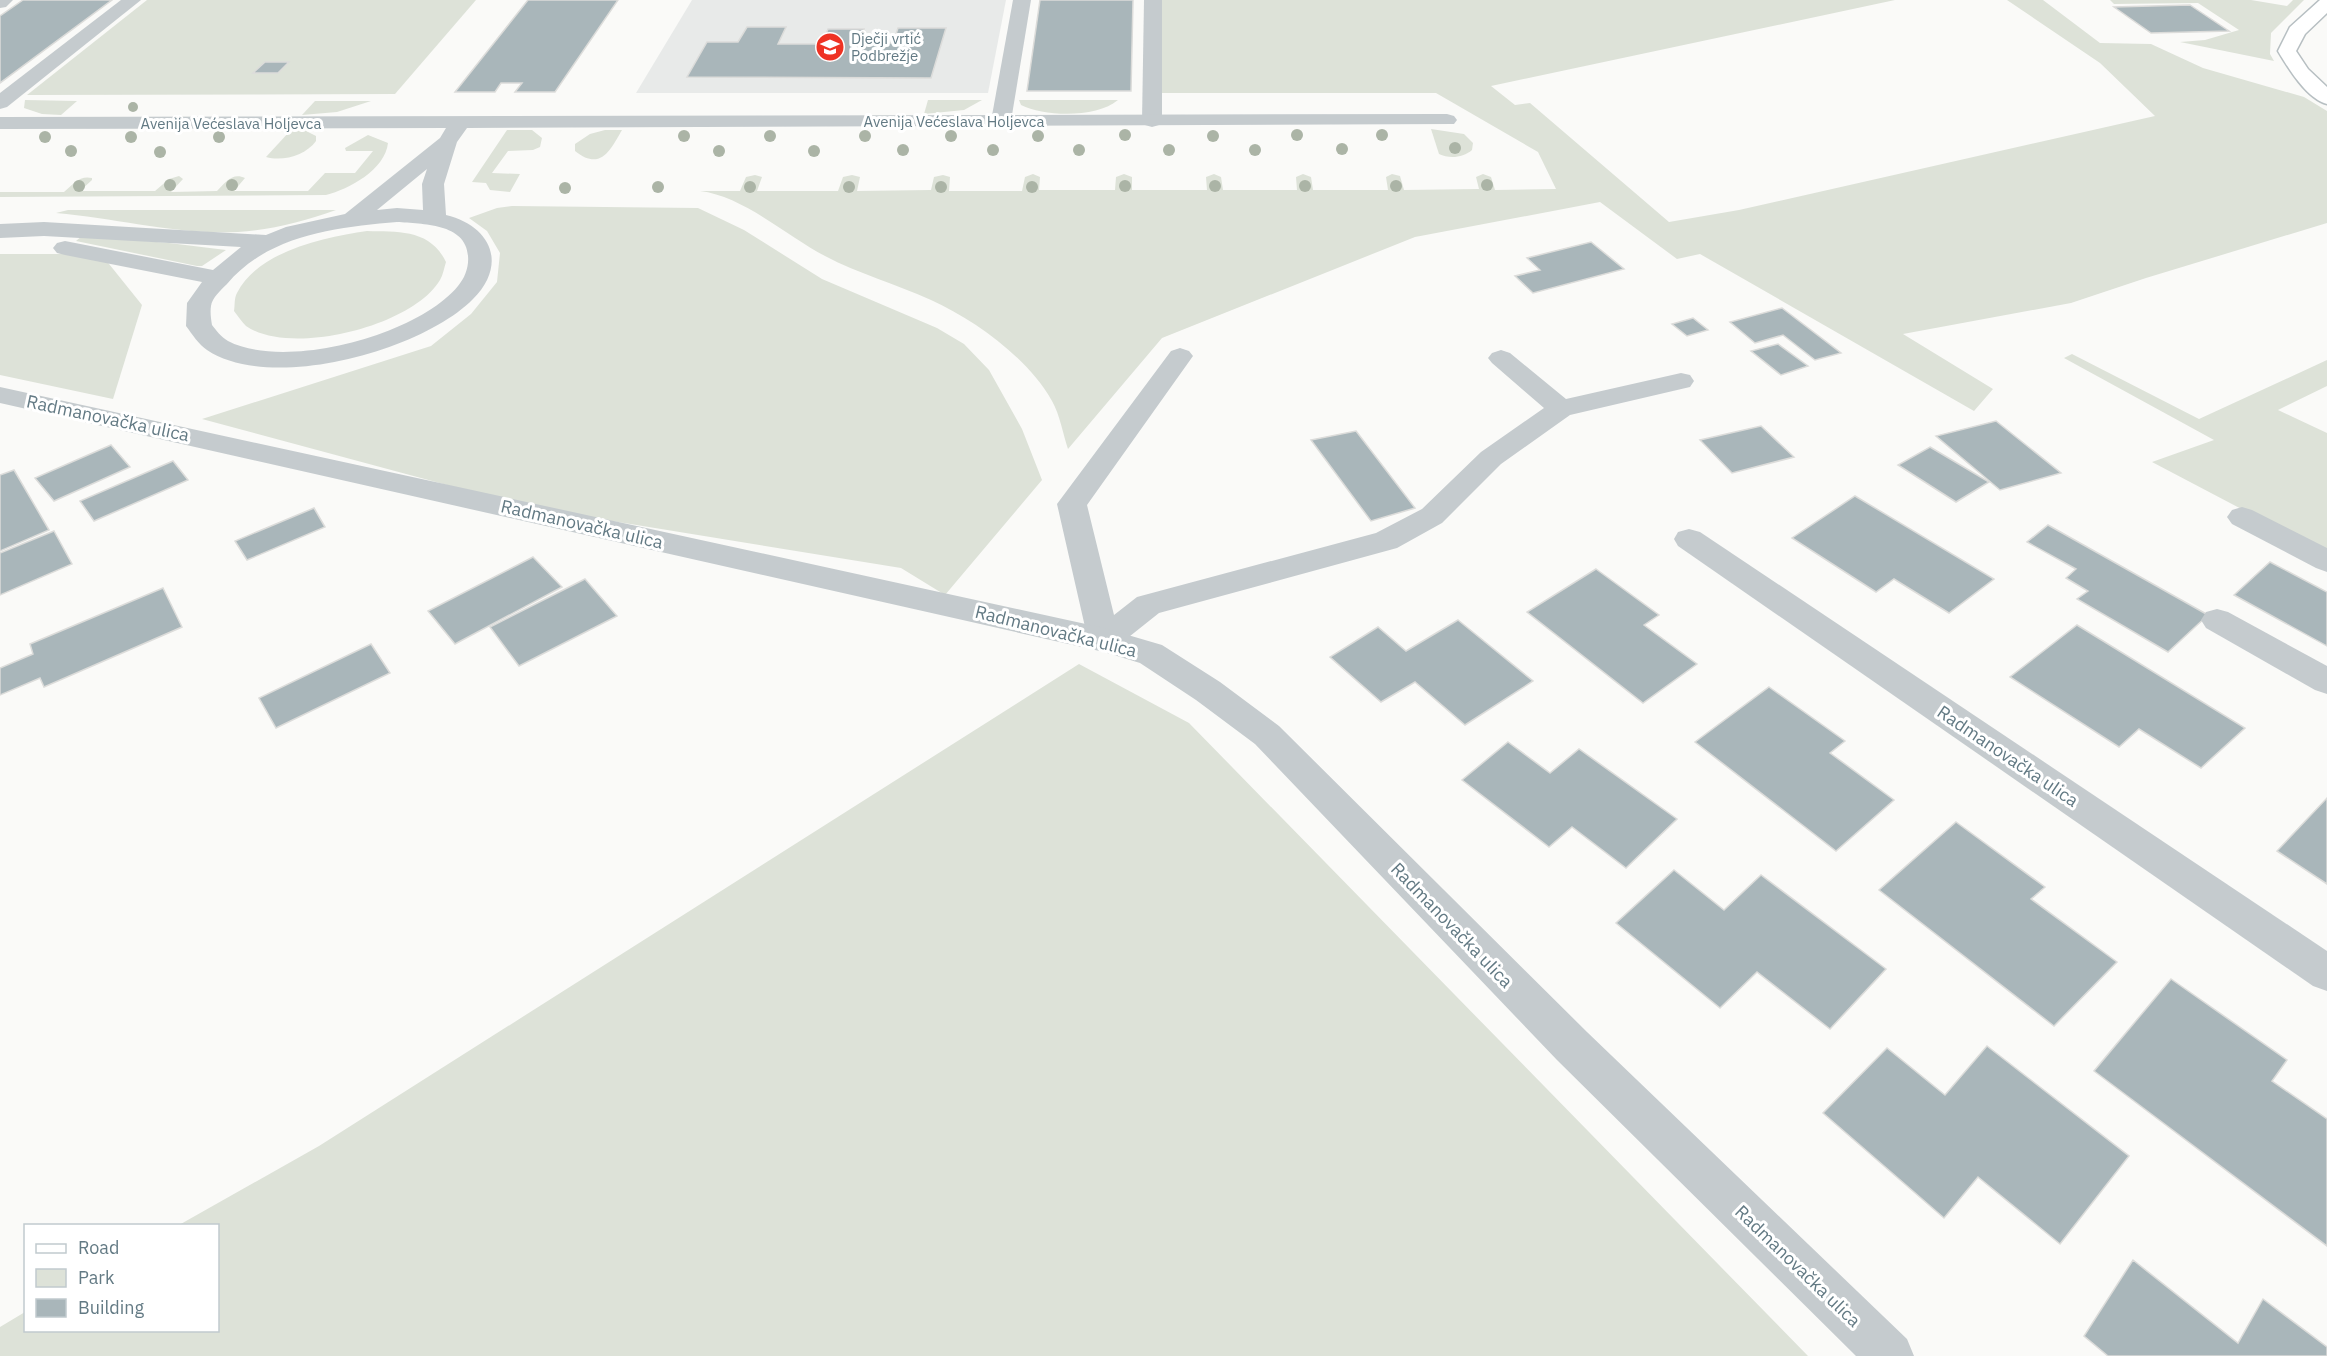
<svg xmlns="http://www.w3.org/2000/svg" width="2327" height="1356" font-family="'IBM Plex Sans',sans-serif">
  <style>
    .built { fill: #e8eae9 }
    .green { fill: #dde2d8 }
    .building { fill: #a9b6ba; stroke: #dcdcda; stroke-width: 1.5 }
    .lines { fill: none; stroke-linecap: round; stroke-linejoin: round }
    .secondary-casing { stroke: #b7bfc2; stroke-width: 3 }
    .lane { fill: #c5cbce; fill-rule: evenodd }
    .street { fill: #c5cbce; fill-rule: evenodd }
    .secondary { fill: #fff; fill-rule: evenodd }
    .tree { fill: #abb4a6 }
    .labels { text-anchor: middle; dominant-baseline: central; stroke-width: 6; stroke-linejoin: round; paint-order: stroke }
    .far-poi-label { font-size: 15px; fill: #637a84; stroke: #fff; text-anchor: start }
    .far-street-label { font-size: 15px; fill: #637a84; stroke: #fff }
    .street-label { font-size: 18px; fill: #637a84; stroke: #fff }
  </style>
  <rect width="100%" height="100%" fill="#fafaf8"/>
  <polygon class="built" points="692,0 1006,0 988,93 636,93"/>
  <g class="green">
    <polygon points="147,0 476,0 395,94 27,95"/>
    <path d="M1161,0H1895L1491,86L1515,105L1530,103L1669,222L1739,210L2155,116L2100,63L2007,0H2043L2100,43L2151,44L2203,68L2304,97L2327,111V223L2146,278L2071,303L1903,334L1993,389L1974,411L1700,254L1677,259L1600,202L1415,237L1162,338L1068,449C1063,434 1060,415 1052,401C1028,358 975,320 931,300C896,284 859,274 825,256C787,236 743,196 700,191H740L746,177L755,175L762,177L757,191H838L843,177L852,175L860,177L857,191L931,190L934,177L943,175L950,177L949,191H1022L1025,177L1033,174L1040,177L1039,190H1115L1116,177L1124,174L1132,177V190H1207L1206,177L1214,174L1221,177L1223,190H1297L1296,177L1303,174L1311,177L1313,190H1388L1386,177L1392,174L1400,176L1404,190L1479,189L1476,177L1483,174L1491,177L1495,190L1556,189L1538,152L1436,93H1162Z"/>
    <polygon points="2110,0 2251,0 2287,6 2293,0 2304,0 2271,33 2270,54 2274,61 2180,42 2205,40 2239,30 2198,3 2114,4"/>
    <polygon points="25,100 77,101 61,115 42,114 24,108"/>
    <polygon points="928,100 982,100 964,110 924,114"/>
    <path d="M1019,100H1118C1097,118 1045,117 1021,105Z"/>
    <polygon points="315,101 371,101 337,112 302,115"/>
    <path d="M1431,129L1464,134L1473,143L1472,150C1463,158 1449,159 1439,154Z"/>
    <path d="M304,130L316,136V141C306,155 283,162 266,157L290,131Z"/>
    <polygon points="507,130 532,130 542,138 540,147 533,150 508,151 492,173 520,174 510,192 490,190 486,183 472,182"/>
    <path d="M605,130H622C611,149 601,172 575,151V144L590,134Z"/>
    <path d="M368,135L388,143C385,170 349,189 326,195L0,197V192H64C73,184 80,175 92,178V180L80,191H155L169,179L179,176L183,179L171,192L217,191C225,183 232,172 245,178L234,191H308L325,173H355L373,151H346L345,148Z"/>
    <polygon points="512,206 698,208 744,230 822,279 937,328 964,344 989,370 1022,429 1042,480 945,595 901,568 532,508 202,419 431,346 471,314 497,282 500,253 487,231 469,218 497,208"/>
    <path d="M68,210H336C304,221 272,230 238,232C177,235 116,218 56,213Z"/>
    <path d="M367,231C399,232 430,229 446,262C444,268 443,275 440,280C413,326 291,357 246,326C242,322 238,316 234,311C235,306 234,298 237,293C258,251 325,237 367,231Z"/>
    <polygon points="82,236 169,243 226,250 202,266 197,266 76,241"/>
    <polygon points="0,254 101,254 142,305 113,399 0,375"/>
    <polygon points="2072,354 2199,419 2327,360 2327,386 2278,410 2327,433 2327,554 2152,462 2214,440 2064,358"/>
    <polygon points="1079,664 1189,723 1808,1356 0,1356 0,1327 25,1312 26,1330 218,1330 218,1226 179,1225 319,1146"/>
  </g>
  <g class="building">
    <polygon points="23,0 112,0 0,83 0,16"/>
    <polygon points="528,0 618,0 555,92 515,92 522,83 501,83 495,92 455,92"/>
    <polygon points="1040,0 1133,0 1131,91 1027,91"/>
    <polygon points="2190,5 2229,31 2151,33 2114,7"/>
    <polygon points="747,27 786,27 778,44 822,44 828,29 864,29 859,43 893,43 898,28 946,28 931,78 687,77 707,42 738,42"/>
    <polygon points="265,62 289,62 278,73 253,73"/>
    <polygon points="1591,242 1624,269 1533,293 1515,276 1540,270 1527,258"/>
    <polygon points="1782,308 1841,353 1815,360 1783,335 1755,343 1730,322"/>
    <polygon points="1693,318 1708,330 1687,336 1672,324"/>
    <polygon points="1778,344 1808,366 1781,375 1751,351"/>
    <polygon points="1996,421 2061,473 2000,490 1936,436"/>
    <polygon points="1761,426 1794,457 1732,473 1700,440"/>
    <polygon points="1356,431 1415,508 1371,521 1311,440"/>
    <polygon points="111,445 130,467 54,501 35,478"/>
    <polygon points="1930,447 1989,482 1956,502 1898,465"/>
    <polygon points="173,461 188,480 94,521 80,501"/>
    <polygon points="14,470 49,530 0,551 0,475"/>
    <polygon points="1855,496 1994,579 1949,613 1894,579 1876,592 1792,538"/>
    <polygon points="314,508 325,527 247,560 235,541"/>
    <polygon points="2048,525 2208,615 2168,652 2077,599 2088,591 2066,578 2076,569 2027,542"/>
    <polygon points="54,531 72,564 0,595 0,553"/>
    <polygon points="533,557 562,587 455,644 428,611"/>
    <polygon points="2270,562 2327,592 2327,646 2234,595"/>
    <polygon points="1596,569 1659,615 1644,625 1697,664 1643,703 1527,612"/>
    <polygon points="585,579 617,616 519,666 490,627"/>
    <polygon points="163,588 182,627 44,687 40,678 0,695 0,668 33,654 30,644"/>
    <polygon points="1458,620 1533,681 1465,725 1415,682 1381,702 1330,657 1378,627 1406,651"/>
    <polygon points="2077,625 2245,728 2201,768 2139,729 2119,747 2010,677"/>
    <polygon points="371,644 390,673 276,728 259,698"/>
    <polygon points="1769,687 1845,741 1830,753 1894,800 1836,851 1695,742"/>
    <polygon points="1508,742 1550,773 1579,749 1677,819 1626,868 1572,827 1549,847 1462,780"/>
    <polygon points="2327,798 2327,884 2277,851"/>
    <polygon points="1956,822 2045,887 2031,899 2117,962 2054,1026 1879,890"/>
    <polygon points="1674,870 1724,910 1761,875 1886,969 1830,1029 1757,972 1720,1008 1616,923"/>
    <polygon points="2171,979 2287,1060 2272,1081 2327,1119 2327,1246 2094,1071"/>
    <polygon points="1987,1046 2129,1156 2060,1244 1978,1177 1944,1218 1823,1113 1887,1048 1945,1095"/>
    <polygon points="2133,1260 2238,1343 2263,1299 2327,1347 2327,1356 2108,1356 2084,1336"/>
  </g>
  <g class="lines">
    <g class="secondary-casing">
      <path id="secondary" d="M2320,0H2327V13L2305,34L2296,51L2308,69L2327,87V104C2307,99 2288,68 2278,51L2290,27Z"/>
    </g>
    <g class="lane">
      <polygon points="0,0 13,0 6,7 0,8"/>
      <polygon points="121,0 141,0 7,107 0,109 0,93"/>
      <polygon points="1013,0 1031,0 1011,121 1008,125 1001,127 994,125 991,121"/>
      <polygon points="1144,0 1162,0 1162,121 1159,125 1152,127 1145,125 1142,121"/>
      <polygon points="1180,348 1189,351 1193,356 1087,505 1114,615 1137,597 1376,533 1422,509 1481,452 1544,408 1492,363 1488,358 1492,353 1501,350 1510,353 1566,399 1681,373 1690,375 1694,381 1690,387 1570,415 1501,464 1442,523 1397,548 1159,613 1115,648 1104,652 1093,648 1088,640 1057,504 1171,351"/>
      <polygon points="2242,507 2252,510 2327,548 2327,572 2316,568 2232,524 2227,517 2232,510"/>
      <polygon points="2217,609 2228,612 2327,666 2327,694 2315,690 2206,628 2201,620 2206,612"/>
    </g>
    <g class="street">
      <path d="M1447,114L1454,116L1457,120L1454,124L467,128L457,142L444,184L446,215C491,226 508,264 473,299C423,350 271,393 207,350C199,345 192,334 186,326L187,303L202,282L65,255L57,253L53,248L57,243L65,241L213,270L241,247L44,236L0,238V224L44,222L266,235L286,227L345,214L440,138L446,128L0,129V117ZM427,169L422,184L423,210L397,208L377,210ZM397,222C422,224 466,223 468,256C469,267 465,278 458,286C418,335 285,371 228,341C221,337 216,330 212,325C211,319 210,312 211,306C212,298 221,290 227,284C268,235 337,227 397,222Z"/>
      <polygon points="0,387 1104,628 1162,645 1220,682 1279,726 1587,1032 1907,1339 1914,1356 1856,1356 1557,1060 1255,744 1196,700 1140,663 1104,652 0,403"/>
      <polygon points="1689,529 1700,532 2327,951 2327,991 2313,986 1678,546 1674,539 1678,532"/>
    </g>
    <use href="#secondary" class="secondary"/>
  </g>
  <g class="tree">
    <circle cx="133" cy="107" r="5"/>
    <circle cx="1125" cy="135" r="6"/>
    <circle cx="1297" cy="135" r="6"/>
    <circle cx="1382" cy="135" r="6"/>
    <circle cx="684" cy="136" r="6"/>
    <circle cx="770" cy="136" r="6"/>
    <circle cx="865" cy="136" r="6"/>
    <circle cx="951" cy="136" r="6"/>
    <circle cx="1038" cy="136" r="6"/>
    <circle cx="1213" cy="136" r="6"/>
    <circle cx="45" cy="137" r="6"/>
    <circle cx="131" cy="137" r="6"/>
    <circle cx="219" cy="137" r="6"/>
    <circle cx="1455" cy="148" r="6"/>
    <circle cx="1342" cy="149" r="6"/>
    <circle cx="903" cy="150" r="6"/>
    <circle cx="993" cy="150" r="6"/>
    <circle cx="1079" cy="150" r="6"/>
    <circle cx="1169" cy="150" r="6"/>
    <circle cx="1255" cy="150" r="6"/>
    <circle cx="71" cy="151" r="6"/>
    <circle cx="719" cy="151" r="6"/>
    <circle cx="814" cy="151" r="6"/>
    <circle cx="160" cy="152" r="6"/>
    <circle cx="170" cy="185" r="6"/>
    <circle cx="232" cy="185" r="6"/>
    <circle cx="1487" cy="185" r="6"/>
    <circle cx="79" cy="186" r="6"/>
    <circle cx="1125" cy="186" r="6"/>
    <circle cx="1215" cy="186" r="6"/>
    <circle cx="1305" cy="186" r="6"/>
    <circle cx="1396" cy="186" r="6"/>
    <circle cx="658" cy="187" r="6"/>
    <circle cx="750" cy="187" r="6"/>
    <circle cx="849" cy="187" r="6"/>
    <circle cx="941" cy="187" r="6"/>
    <circle cx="1032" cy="187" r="6"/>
    <circle cx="565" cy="188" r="6"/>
  </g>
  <defs>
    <g id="school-disc" transform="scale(1.5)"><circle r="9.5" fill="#ee3324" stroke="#fff"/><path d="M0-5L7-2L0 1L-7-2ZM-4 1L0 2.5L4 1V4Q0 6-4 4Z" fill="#fff"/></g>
  </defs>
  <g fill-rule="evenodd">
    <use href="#school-disc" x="830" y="47"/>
  </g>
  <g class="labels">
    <g class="far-poi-label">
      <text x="851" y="38">Dječji vrtić<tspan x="851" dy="17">Podbrežje</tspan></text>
    </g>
    <g class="far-street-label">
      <text x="954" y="121">Avenija Većeslava Holjevca</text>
      <text x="231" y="123">Avenija Većeslava Holjevca</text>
    </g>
    <g class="street-label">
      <text transform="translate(108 418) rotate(12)">Radmanovačka ulica</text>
      <text transform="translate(582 524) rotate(13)">Radmanovačka ulica</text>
      <text transform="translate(1056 631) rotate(14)">Radmanovačka ulica</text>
      <text transform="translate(2008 756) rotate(34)">Radmanovačka ulica</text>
      <text transform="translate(1452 925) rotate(46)">Radmanovačka ulica</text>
      <text transform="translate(1798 1266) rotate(44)">Radmanovačka ulica</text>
    </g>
  </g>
  <rect x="24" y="1224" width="195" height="108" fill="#ffffff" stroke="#c1cace" stroke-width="1.5"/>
  <rect x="36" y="1244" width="30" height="9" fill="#ffffff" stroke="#c1cace" stroke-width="1.5"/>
  <text x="78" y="1254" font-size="18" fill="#637a84">Road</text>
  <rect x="36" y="1269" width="30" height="18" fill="#dde2d8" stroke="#c1cace" stroke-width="1.5"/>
  <text x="78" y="1284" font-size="18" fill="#637a84">Park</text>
  <rect x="36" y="1299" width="30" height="18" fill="#a9b6ba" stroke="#c1cace" stroke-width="1.5"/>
  <text x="78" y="1314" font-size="18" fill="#637a84">Building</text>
</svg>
